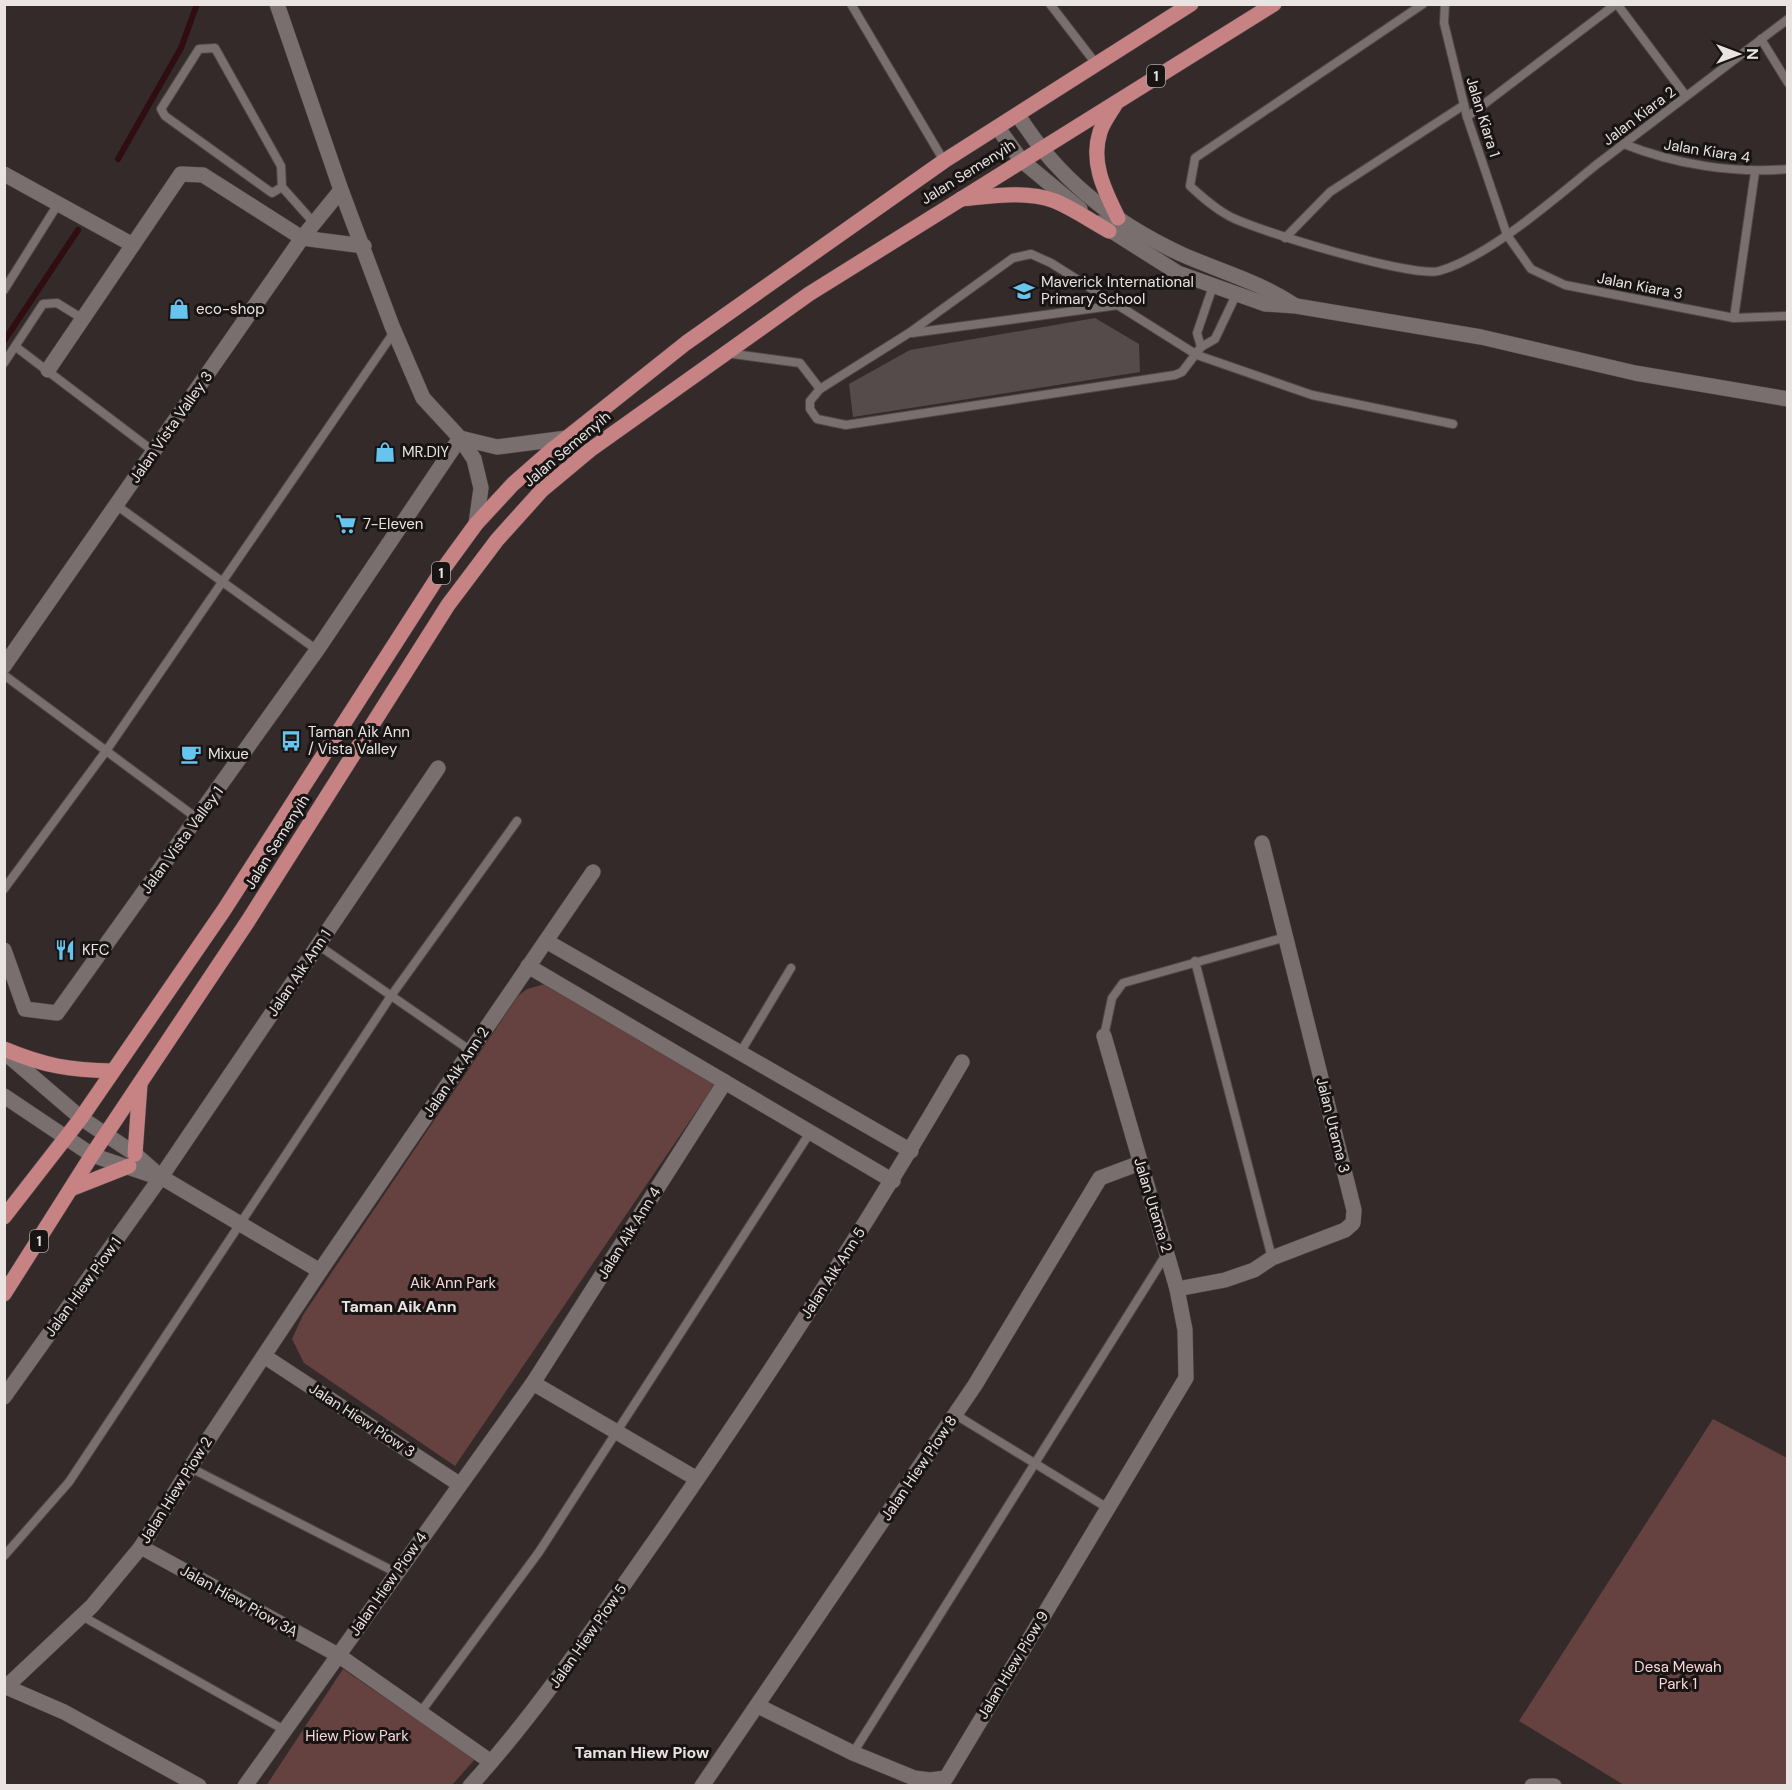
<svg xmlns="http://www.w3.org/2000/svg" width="1792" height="1790" font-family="'DM Sans',sans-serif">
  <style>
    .green { fill: #654140 }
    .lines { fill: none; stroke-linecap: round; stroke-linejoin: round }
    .stream { stroke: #300d0f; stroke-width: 6 }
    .building { fill: #554b4a }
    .service-casing { stroke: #514848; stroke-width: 10 }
    .minor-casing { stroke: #514848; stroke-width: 16 }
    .tertiary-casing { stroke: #514848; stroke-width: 16 }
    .primary-casing { stroke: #514848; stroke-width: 16 }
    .service { stroke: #7a6f6f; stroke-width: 8 }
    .minor { stroke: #7a6f6f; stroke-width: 15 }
    .tertiary { stroke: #7a6f6f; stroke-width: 15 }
    .primary { stroke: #c78283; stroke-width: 15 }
    .labels { text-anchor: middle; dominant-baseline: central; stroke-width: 6; stroke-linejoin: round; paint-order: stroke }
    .shield { fill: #181414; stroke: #aaa5a4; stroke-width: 1.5 }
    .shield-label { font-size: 14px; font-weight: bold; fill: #e9e3e2 }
    .street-label { font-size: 15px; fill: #e9e3e2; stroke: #181414 }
    .poi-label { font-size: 15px; fill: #e9e3e2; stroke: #181414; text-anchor: start }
    .park-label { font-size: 15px; fill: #f8d8d7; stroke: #181414 }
    .neighbourhood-label { font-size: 16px; font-weight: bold; fill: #e9e3e2; stroke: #181414 }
  </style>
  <rect width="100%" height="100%" fill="#342a2a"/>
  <g class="green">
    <polygon points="545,984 715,1084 455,1466 304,1363 292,1339 303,1315 518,996 527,989"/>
    <polygon points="1713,1419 1787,1458 1787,1785 1624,1785 1519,1721"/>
    <polygon points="343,1669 475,1759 452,1785 266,1786"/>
  </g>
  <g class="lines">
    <g class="stream">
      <polyline points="118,159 181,48 197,4"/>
      <polyline points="4,341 78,230"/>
    </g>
  </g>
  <polygon class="building" points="1095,318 1139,344 1140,372 853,417 849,384 910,350"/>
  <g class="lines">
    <g class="service-casing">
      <g id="service">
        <polyline points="851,4 944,161"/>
        <polyline points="1050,4 1097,65"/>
        <path d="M1423,4L1195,158L1190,186C1202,197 1214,208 1229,216C1257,231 1412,278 1439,271C1489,257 1555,198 1596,165C1660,116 1724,67 1788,19"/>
        <polyline points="1445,4 1444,23 1467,117 1507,235 1531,269 1565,285 1734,318 1788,316"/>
        <polyline points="1617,4 1686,96"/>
        <polyline points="1761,39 1788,83"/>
        <polyline points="1467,117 1616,4"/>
        <path d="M1624,144C1674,164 1734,174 1788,169"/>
        <polyline points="282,187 272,193 165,116 161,109 199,49 215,48 281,166 282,187 314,223"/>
        <polyline points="1285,238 1330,192 1464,105"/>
        <polyline points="4,290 58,204"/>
        <polyline points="1236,295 1215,339 1201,347 1182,372 1175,375 846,425 817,419 810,409 810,401 820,389 909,333 1013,258 1031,254 1051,263 1197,355 1312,395 1453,424"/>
        <polyline points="1734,318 1755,172"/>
        <polyline points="912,333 1118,305"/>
        <polyline points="16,347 153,451"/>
        <polyline points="1201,347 1197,333 1213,286"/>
        <polyline points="726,353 800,363 820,389"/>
        <polyline points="4,363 43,304 57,303 83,319"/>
        <polyline points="116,505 317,650"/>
        <polyline points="4,675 198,819"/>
        <polyline points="4,889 106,751 394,332"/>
        <polyline points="318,945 471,1051"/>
        <polyline points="1195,961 1272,1258"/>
        <polyline points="1104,1036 1112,998 1123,983 1286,937"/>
        <polyline points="740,1053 791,968"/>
        <polyline points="956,1415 1106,1507"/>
        <polyline points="191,1468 395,1572"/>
        <polyline points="4,1556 69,1482 391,996 517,821"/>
        <polyline points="82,1616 286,1731"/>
        <polyline points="420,1713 539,1552 811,1131"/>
        <polyline points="853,1753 1167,1253"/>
      </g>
    </g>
    <g class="minor-casing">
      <g id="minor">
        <polyline points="277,4 341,190 392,326 423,398 460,438 474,459 481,488 476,524"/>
        <polyline points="4,174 133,245"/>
        <polyline points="48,370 181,174 203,175 302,238 364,246"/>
        <polyline points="460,438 497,447 567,438"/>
        <polyline points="4,666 302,238 341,190"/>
        <polyline points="546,941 911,1151"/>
        <polyline points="4,950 25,1009 57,1013 317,650 460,438"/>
        <polyline points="528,966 893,1181"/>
        <polyline points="161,1177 320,1271"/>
        <polyline points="1177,1289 1225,1280 1254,1270 1272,1258 1345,1230 1353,1223 1354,1210 1262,843"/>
        <polyline points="264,1356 459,1484"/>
        <polyline points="533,1383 697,1479"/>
        <polyline points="4,1397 161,1177 438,768"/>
        <polyline points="141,1547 338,1655 491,1762"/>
        <polyline points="4,1686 64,1712 199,1786"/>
        <polyline points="6,1687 92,1606 141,1547 200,1452 320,1271 593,872"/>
        <polyline points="758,1706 853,1753 914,1778 930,1780 946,1778 1186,1378 1185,1330 1177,1289 1104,1036"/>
        <polyline points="245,1786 533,1383 725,1082"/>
        <path d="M470,1786C541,1708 598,1621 658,1536C765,1382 868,1224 962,1062"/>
        <polyline points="702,1786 975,1385 1100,1178 1140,1163"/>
        <polyline points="1532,1786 1554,1786"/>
      </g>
    </g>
    <g class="tertiary-casing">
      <g id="tertiary">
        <path d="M1018,115C1057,178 1114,223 1181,254C1219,271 1258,281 1294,305"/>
        <polyline points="998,128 1021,160 1080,209"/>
        <polyline points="1099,223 1178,273 1265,304 1296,306 1481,337 1635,373 1788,399"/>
        <polyline points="4,1052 81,1118 135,1154 161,1177"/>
        <polyline points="4,1096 92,1155 157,1177"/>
      </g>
    </g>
    <g class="primary-casing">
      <g id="primary">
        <path d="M1116,103C1111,112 1103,122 1100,132C1090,163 1105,191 1118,218"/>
        <path d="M961,199C991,196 1027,190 1055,201C1074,209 1091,221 1109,231"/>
        <path d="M4,1049C45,1066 69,1070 113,1071"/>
        <polyline points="135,1154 140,1084"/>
        <polyline points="73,1188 129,1166"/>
        <polyline points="4,1217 81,1118 224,910 441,572 476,524 513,484 554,448 686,343 944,161 1191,4"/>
        <polyline points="4,1294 92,1155 248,921 448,605 497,540 542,490 590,450 809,294 1274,4"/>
      </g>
    </g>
    <use href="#service" class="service"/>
    <use href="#minor" class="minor"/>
    <use href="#tertiary" class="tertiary"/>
    <use href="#primary" class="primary"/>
  </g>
  <defs>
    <g id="school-bare" transform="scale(1.62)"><path d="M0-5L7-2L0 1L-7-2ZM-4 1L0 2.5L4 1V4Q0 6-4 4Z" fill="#66c4ef" stroke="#181414" stroke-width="2.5" paint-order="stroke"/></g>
    <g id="shop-bare" transform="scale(1.62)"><path d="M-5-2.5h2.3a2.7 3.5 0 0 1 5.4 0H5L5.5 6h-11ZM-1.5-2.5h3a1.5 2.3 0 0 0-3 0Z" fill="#66c4ef" stroke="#181414" stroke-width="2.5" paint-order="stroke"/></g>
    <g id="supermarket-bare" transform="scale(1.62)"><path d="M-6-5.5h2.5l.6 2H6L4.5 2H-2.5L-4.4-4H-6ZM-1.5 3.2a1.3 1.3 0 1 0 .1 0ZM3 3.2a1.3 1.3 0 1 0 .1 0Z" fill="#66c4ef" stroke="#181414" stroke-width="2.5" paint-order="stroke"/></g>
    <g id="bus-bare" transform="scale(1.62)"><path d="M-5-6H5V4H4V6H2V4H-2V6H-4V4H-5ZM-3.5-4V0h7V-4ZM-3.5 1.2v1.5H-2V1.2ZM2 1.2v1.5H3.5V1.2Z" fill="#66c4ef" stroke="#181414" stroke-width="2.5" paint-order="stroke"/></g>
    <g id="cafe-bare" transform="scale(1.62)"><path d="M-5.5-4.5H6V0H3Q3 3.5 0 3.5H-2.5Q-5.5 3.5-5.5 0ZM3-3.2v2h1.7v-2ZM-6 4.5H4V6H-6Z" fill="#66c4ef" stroke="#181414" stroke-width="2.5" paint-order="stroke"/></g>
    <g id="restaurant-bare" transform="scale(1.62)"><path d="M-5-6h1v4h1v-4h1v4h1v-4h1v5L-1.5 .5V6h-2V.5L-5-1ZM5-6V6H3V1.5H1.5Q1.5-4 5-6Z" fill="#66c4ef" stroke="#181414" stroke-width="2.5" paint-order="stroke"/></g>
  </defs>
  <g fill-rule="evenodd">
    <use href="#school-bare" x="1024" y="291"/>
    <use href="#shop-bare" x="179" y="309"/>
    <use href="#shop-bare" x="385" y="452"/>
    <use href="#supermarket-bare" x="346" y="524"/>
    <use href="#bus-bare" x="291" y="741"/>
    <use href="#cafe-bare" x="191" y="754"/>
    <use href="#restaurant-bare" x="65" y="950"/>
  </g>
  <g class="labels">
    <g class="shield">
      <rect x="1147" y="65" width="18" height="22" rx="4.5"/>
      <rect x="432" y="562" width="18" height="22" rx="4.5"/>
      <rect x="30" y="1230" width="18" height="22" rx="4.5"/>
    </g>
    <g class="shield-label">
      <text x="1156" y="76">1</text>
      <text x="441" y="573">1</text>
      <text x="39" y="1241">1</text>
    </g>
    <g class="street-label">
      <text transform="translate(1639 116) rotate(-37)">Jalan Kiara 2</text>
      <text transform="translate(1483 117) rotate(73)">Jalan Kiara 1</text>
      <text transform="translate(1707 151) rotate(9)">Jalan Kiara 4</text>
      <text transform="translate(968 172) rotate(-32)">Jalan Semenyih</text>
      <text transform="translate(1640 286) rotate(11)">Jalan Kiara 3</text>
      <text transform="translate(171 427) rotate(-55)">Jalan Vista Valley 3</text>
      <text transform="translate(567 449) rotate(-40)">Jalan Semenyih</text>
      <text transform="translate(182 840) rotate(-54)">Jalan Vista Valley 1</text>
      <text transform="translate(277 842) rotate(-58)">Jalan Semenyih</text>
      <text transform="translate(299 973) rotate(-56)">Jalan Aik Ann 1</text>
      <text transform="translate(456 1072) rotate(-56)">Jalan Aik Ann 2</text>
      <text transform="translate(1333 1125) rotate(76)">Jalan Utama 3</text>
      <text transform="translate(1153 1205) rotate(73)">Jalan Utama 2</text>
      <text transform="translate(629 1233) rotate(-58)">Jalan Aik Ann 4</text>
      <text transform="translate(833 1273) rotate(-57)">Jalan Aik Ann 5</text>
      <text transform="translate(83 1287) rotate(-54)">Jalan Hiew Piow 1</text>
      <text transform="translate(362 1420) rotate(33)">Jalan Hiew Piow 3</text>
      <text transform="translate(919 1468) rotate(-56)">Jalan Hiew Piow 8</text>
      <text transform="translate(176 1490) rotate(-58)">Jalan Hiew Piow 2</text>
      <text transform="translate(388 1584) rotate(-55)">Jalan Hiew Piow 4</text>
      <text transform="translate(239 1601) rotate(29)">Jalan Hiew Piow 3A</text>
      <text transform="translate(588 1636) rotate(-55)">Jalan Hiew Piow 5</text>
      <text transform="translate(1013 1665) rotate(-59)">Jalan Hiew Piow 9</text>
    </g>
    <g class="poi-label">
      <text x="1041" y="282">Maverick International<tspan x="1041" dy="17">Primary School</tspan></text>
      <text x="196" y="309">eco-shop</text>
      <text x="402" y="452">MR.DIY</text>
      <text x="363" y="524">7-Eleven</text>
      <text x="308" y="732">Taman Aik Ann<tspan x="308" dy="17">/ Vista Valley</tspan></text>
      <text x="208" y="754">Mixue</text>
      <text x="82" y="950">KFC</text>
    </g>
    <g class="park-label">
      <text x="453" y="1283">Aik Ann Park</text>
      <text x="1678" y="1667">Desa Mewah<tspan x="1678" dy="17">Park 1</tspan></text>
      <text x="357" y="1736">Hiew Piow Park</text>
    </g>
    <g class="neighbourhood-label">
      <text x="399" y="1306">Taman Aik Ann</text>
      <text x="642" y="1752">Taman Hiew Piow</text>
    </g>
  </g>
  <rect width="1792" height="1790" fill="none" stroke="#e9e3e2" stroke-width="12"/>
  <g transform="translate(1738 54) rotate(90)" stroke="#181414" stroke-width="4.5" paint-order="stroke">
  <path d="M0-4.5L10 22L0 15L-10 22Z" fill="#e9e3e2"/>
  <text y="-9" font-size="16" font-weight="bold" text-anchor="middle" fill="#e9e3e2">N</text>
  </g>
</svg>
